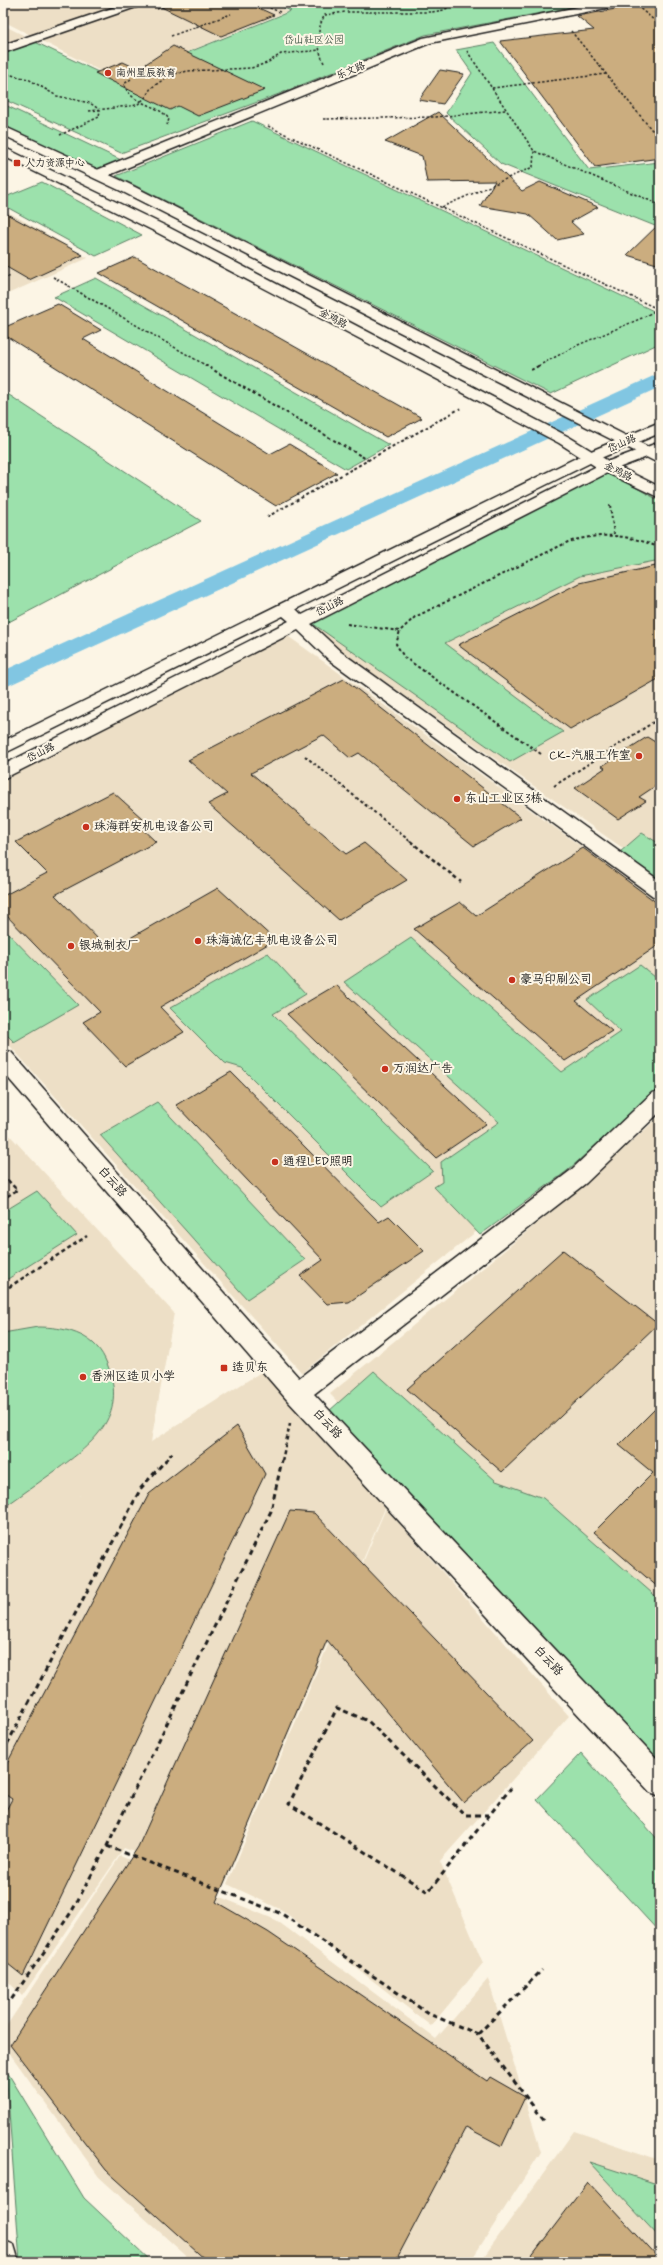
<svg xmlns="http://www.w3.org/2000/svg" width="663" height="2265" font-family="Mynerve,'LXGW WenKai TC',sans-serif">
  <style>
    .built { fill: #eddfc6 }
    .green { fill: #9ce1ac; stroke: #5c7e64 }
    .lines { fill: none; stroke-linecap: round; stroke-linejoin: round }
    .canal { fill: #81c6e2; fill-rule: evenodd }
    .building { fill: #cbad7f; stroke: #1c1c1c }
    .minor-casing { stroke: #1c1c1c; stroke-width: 3 }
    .major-casing { stroke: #1c1c1c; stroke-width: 3 }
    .path-far3 { stroke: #1c1c1c; stroke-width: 1.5; stroke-dasharray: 2.5 2; stroke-linecap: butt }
    .path-far2 { stroke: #1c1c1c; stroke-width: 2; stroke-dasharray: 3 2.5; stroke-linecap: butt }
    .path-far1 { stroke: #1c1c1c; stroke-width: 2.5; stroke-dasharray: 4 3; stroke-linecap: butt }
    .path { stroke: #1c1c1c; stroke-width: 3; stroke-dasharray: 5 4; stroke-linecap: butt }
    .minor { fill: #fcf5e5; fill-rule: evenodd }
    .major { fill: #fcf5e5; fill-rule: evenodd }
    .poi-dot { fill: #c8321e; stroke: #fcf5e5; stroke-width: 1.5 }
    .labels { text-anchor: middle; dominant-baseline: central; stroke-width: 4; stroke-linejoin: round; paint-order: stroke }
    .far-park-label { font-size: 10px; fill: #425747; stroke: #fcf5e5 }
    .far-street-label { font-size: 10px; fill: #1c1c1c; stroke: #fcf5e5 }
    .far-poi-label { font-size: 10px; fill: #1c1c1c; stroke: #fcf5e5; text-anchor: start }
    .poi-label { font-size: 12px; fill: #1c1c1c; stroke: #fcf5e5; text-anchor: start }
    .street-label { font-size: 12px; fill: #1c1c1c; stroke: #fcf5e5 }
  </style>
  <rect width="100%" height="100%" fill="#fcf5e5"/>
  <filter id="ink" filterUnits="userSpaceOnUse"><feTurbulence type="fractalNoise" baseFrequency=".025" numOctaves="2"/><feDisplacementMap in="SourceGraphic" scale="8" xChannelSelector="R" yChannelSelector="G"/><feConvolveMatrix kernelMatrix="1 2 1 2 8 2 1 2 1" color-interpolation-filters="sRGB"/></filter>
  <g filter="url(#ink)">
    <g class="built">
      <polygon points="3,3 270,3 288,11 118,80 3,21"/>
      <polygon points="3,25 29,38 3,47"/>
      <polygon points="3,209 88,258 3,296"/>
      <polygon points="604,463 660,494 660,874 299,622"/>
      <polygon points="285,634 660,903 660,1076 600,1131 302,1373 3,1038 3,773"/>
      <polygon points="660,1116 660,1738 330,1394 585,1184"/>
      <polygon points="3,1128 174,1313 151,1442 79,1496 151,1442 272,1365 391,1494 224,1885 124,1848 22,1996 3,1976"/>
      <polygon points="386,1508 569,1716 440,1861 483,1963 431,2026 282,1910 227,1884"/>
      <polygon points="120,1856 276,1920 436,2039 488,1979 541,2152 470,2262 193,2262 99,2177 3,2044 3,2031"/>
      <polygon points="574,2131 660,2160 660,2262 480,2262"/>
    </g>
    <g class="green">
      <polygon points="273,3 594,3 425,35 279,94 121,153 3,99 3,52 35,42 117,81 291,11"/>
      <polygon points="494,43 589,170 660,162 660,228 501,164 446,113 472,73 456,50"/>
      <polygon points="3,104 121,160 96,170 3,126"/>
      <polygon points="252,121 660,314 660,343 551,394 116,176"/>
      <polygon points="42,182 142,235 96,256 3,205 3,198"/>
      <polygon points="96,278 389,445 346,469 54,297"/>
      <polygon points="3,391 201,521 3,625"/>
      <polygon points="601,468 660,501 660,565 655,561 580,576 445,643 563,732 510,762 309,621"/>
      <polygon points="642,833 660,844 660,881 620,852"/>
      <polygon points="3,928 78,1005 14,1042 3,1031"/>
      <polygon points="411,938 562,1072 621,1032 587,1000 640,965 660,981 660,1087 567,1171 480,1235 434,1187 442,1182 441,1162 499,1122 344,982"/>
      <polygon points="268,953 306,994 273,1014 433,1171 381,1207 242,1068 225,1063 170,1008"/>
      <polygon points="157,1102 305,1260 247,1299 100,1135"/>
      <polygon points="37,1191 77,1235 3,1282 3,1212"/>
      <path d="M38,1327C63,1327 93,1333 105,1359C130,1413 96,1442 55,1471C38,1483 20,1496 3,1508V1333Z"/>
      <polygon points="374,1371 496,1481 543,1498 660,1600 660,1765 329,1411"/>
      <polygon points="581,1753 660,1842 660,1933 537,1799"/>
      <polygon points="6,2070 84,2198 152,2262 20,2262"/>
      <polygon points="589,2162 660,2185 660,2238"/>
    </g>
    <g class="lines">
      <polygon class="canal" points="660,373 660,387 3,688 3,671"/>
    </g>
    <g class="building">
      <polygon points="153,3 248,3 274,15 221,36"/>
      <polygon points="649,3 660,3 660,158 595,167 500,41 594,30 577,16"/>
      <polygon points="173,46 265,90 198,116 178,106 170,110 95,73 123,62 138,69"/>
      <polygon points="440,70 464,74 443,104 419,100"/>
      <polygon points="438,112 522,191 540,182 598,207 571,222 584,234 557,240 528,214 480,206 495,181 427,182 422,156 385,142"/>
      <polygon points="3,212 83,255 29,280 3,265"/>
      <polygon points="660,223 660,265 627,255"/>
      <polygon points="135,257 422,418 386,437 99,273"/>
      <polygon points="58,304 101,330 83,339 270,454 289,444 337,473 276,506 3,334 3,328"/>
      <polygon points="660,565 660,678 570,729 458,645 579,583"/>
      <polygon points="344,679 521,818 474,846 359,753 350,758 323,735 251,773 346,854 364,843 407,880 339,920 208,804 227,794 188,760"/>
      <polygon points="647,737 660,745 660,783 639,797 646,801 618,819 575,788 605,768 602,766"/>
      <polygon points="113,792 143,819 136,823 156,842 55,895 109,950 218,888 275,940 160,1007 184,1032 125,1066 83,1022 100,1012 3,912 3,896 47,873 16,842"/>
      <polygon points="583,848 660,905 660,944 576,1001 612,1031 565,1061 414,929 460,902 476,916"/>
      <polygon points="336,985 486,1124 436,1158 287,1014"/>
      <polygon points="231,1072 379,1222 389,1216 424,1251 349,1302 327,1304 300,1276 323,1260 176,1105"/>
      <polygon points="563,1250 658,1324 502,1472 407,1389"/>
      <polygon points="660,1404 660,1589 594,1532 653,1473 619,1445"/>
      <polygon points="237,1426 265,1474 23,1976 3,1960 3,1816 12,1799 3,1793 3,1771 149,1494"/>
      <polygon points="290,1511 314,1513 533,1741 464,1803 327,1640 216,1902 268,1932 487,2081 490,2077 525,2097 502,2146 466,2127 395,2262 208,2262 106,2170 10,2045 138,1847"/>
      <polygon points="588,2182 660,2260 660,2262 527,2262"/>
    </g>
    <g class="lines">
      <g class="minor-casing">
        <g id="minor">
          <polygon points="127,3 144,3 142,5 3,53 3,45"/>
          <polygon points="598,3 622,3 616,6 430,43 102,178 97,179 90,175 92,172 423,38"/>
          <polygon points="660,422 660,433 596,460 296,609 302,615 601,464 660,442 660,452 613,470 311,624 341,652 660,881 660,898 653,896 329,660 298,630 3,779 3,765 289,621 283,616 3,754 3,741 584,454"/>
          <polygon points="3,1050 11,1052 299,1378 570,1171 652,1093 660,1091 660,1112 586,1183 314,1394 660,1762 660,1796 650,1792 288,1401 3,1072"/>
          <polygon points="3,2240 14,2245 19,2262 3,2262"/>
        </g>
      </g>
      <g class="major-casing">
        <g id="major">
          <polygon points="3,126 129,184 660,453 660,464 119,190 3,135"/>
          <polygon points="3,147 168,227 569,437 613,464 660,487 660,498 601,470 559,443 158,233 3,156"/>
        </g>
      </g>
      <g class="path-far3">
        <polyline points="257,3 280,12"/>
        <polyline points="637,6 660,25"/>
        <polyline points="157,9 173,3"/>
        <polyline points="571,31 660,140"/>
        <polyline points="171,36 231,14"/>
        <polyline points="467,51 534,151 660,205"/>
        <path d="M324,63C317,49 316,28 325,15L345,12H432L444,10L455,3"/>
        <polyline points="3,73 28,79 57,96 90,103 100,110 99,117 60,135"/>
        <path d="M131,79L124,84C131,106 156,102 169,119L167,125"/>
        <polyline points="492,88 606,74"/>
        <polyline points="89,111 137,105 145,98 151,88 170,75 188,71 251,68 267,63 281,54 320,50"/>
        <polyline points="323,119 436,117 506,110"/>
        <polyline points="268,126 660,310"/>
        <polyline points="653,130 660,129"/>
        <polyline points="442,207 533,167 534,151"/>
        <polyline points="53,277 207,366"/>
        <polyline points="3,279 11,276"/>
        <polyline points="538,366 578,345 642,318 658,309"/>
      </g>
      <g class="path-far2">
        <polyline points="205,365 368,460"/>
        <polyline points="531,370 540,365"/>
        <polyline points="610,505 614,534"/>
        <polyline points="267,517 461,408"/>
        <polyline points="347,624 400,631"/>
        <path d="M541,754L404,657L396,644L400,631L415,617L568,542C601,532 629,534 660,548"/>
        <polyline points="305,756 411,842"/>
        <polyline points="554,786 660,718"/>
      </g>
      <g class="path-far1">
        <polyline points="410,841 461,882"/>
        <polyline points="3,1175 17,1190 3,1199"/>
        <polyline points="3,1291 87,1236"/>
        <polyline points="165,1461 173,1452"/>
        <polyline points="282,1461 290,1424"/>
      </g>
      <g class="path">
        <polyline points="3,1752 141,1488 166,1460"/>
        <polyline points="489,1815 465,1815 368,1721 337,1708 289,1804 428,1892 511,1788"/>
        <polyline points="107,1846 282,1914 429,2014 478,2034 546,2123"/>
        <polyline points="3,1999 11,2000 72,1911 107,1846 271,1511 282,1460"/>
        <polyline points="478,2034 542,1970"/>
      </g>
      <use href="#minor" class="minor"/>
      <use href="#major" class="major"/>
    </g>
  </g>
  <g class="poi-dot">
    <circle cx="108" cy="73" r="4"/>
    <rect x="13" y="159" width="8" height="8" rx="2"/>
    <circle cx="639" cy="756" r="4"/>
    <circle cx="457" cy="799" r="4"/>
    <circle cx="86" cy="827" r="4"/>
    <circle cx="198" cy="941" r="4"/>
    <circle cx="71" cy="946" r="4"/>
    <circle cx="512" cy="980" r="4"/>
    <circle cx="385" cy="1069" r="4"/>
    <circle cx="275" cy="1162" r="4"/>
    <rect x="220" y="1364" width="8" height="8" rx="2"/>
    <circle cx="83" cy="1377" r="4"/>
  </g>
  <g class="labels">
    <g class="far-park-label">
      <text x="314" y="40">岱山社区公园</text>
    </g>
    <g class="far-street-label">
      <text transform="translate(351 71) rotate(-22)">乐文路</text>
      <text transform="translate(333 319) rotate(28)">金鸡路</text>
      <text transform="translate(622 444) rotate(-23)">岱山路</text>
      <text transform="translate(618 472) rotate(27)">金鸡路</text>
      <text transform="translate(330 607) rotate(-27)">岱山路</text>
      <text transform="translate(41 753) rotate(-27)">岱山路</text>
    </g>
    <g class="far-poi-label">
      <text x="116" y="73">南州星辰教育</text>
      <text x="25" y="163">人力资源中心</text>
    </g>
    <g class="poi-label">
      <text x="631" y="756" text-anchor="end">CK-汽服工作室</text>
      <text x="465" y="799">东山工业区3栋</text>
      <text x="94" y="827">珠海群安机电设备公司</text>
      <text x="206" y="941">珠海诚亿丰机电设备公司</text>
      <text x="79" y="946">银城制衣厂</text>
      <text x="520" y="980">豪马印刷公司</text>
      <text x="393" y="1069">万润达广告</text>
      <text x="283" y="1162">通程LED照明</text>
      <text x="232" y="1368">造贝东</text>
      <text x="91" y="1377">香洲区造贝小学</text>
    </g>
    <g class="street-label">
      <text transform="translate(112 1182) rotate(49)">白云路</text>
      <text transform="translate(327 1424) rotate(47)">白云路</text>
      <text transform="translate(548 1661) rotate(47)">白云路</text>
    </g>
  </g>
  <rect width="663" height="2265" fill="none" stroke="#fcf5e5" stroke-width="16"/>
  <rect x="8" y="8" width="647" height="2249" fill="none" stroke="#1c1c1c" stroke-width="1.5" filter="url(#ink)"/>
</svg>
